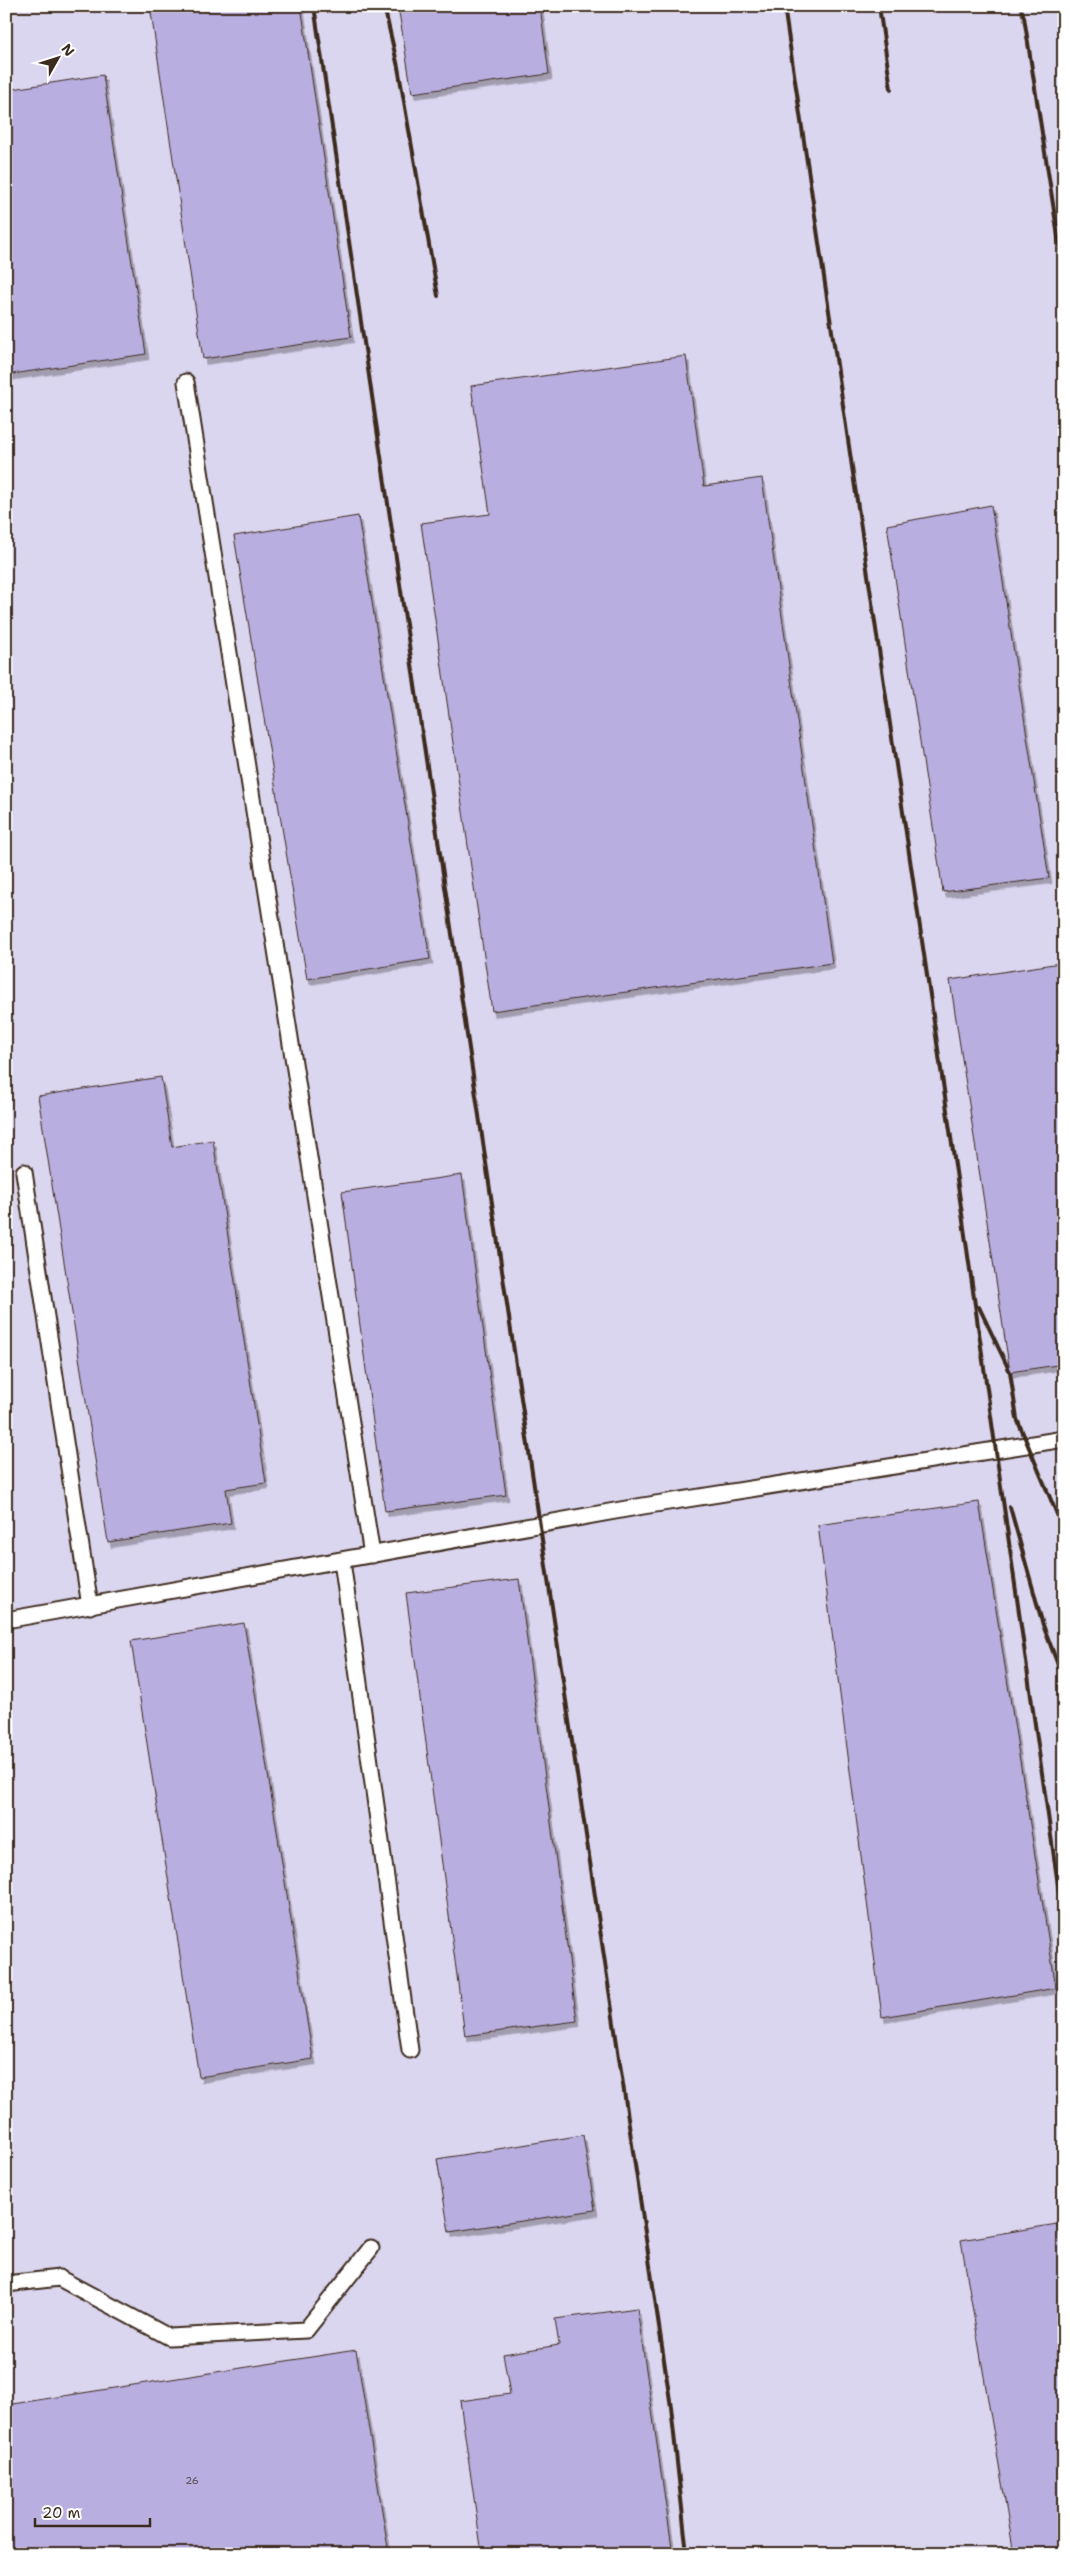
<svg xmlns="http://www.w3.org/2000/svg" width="1070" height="2560" font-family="'Shantell Sans',sans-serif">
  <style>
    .built { fill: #dbd6ef }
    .building { fill: #b8aee0; stroke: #3b2a1e; filter: url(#shadow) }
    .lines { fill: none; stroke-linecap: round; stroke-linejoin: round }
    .lane-casing { stroke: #3b2a1e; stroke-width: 19 }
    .lane { stroke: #fff; stroke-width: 15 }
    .rail { stroke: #3b2a1e; stroke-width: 4 }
    .labels { text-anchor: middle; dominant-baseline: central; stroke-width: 4; stroke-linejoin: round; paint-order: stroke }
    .number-label { font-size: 10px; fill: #5a4b4e }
  </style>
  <defs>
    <filter id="shadow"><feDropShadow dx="3" dy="5.5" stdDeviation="0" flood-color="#0004"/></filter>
  </defs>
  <rect width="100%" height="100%" fill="#eae7f6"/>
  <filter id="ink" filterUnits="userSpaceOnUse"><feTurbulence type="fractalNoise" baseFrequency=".02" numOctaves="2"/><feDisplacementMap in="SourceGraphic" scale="10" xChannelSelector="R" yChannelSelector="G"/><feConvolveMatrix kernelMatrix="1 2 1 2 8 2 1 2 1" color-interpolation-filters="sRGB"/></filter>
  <g filter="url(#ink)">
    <rect class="built" x="6" y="6" width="1058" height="2548"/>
    <g class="building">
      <polygon points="150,6 301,6 351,337 203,359"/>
      <polygon points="398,6 540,6 549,74 412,93"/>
      <polygon points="103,75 146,354 6,375 6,90"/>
      <polygon points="686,356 704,486 762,478 832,963 492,1011 421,523 490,514 471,386"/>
      <polygon points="991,505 1049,878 943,892 887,525"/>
      <polygon points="358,516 430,959 307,979 234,536"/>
      <polygon points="1060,963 1064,985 1064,1364 1010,1372 950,980"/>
      <polygon points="161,1077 172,1147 213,1140 266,1483 226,1489 231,1523 108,1542 38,1096"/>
      <polygon points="462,1175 506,1495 385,1511 342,1192"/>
      <polygon points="979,1502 1056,1988 882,2017 818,1525"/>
      <polygon points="519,1579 577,2021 465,2036 406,1593"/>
      <polygon points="244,1623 313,2059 199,2077 131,1641"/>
      <polygon points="583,2135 595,2210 449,2232 437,2159"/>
      <polygon points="1057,2224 1064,2265 1064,2554 1014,2554 961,2240"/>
      <polygon points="637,2308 673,2554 482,2554 460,2401 510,2394 503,2354 559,2345 555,2319"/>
      <polygon points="356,2350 389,2554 6,2554 6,2405"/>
    </g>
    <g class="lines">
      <g class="lane-casing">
        <g id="lane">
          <polyline points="186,382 372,1555"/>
          <polyline points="24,1172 90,1606"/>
          <polyline points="342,1561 410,2050"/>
          <polyline points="6,1620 643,1506 1064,1439"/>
          <polyline points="6,2284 59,2278 169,2337 306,2330 371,2248"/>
        </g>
      </g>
      <use href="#lane" class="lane"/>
      <g class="rail">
        <polyline points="314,6 671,2407 687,2554"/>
        <polyline points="384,6 398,67 438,296"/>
        <polyline points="784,6 953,1151 1064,1927"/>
        <polyline points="879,6 891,89"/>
        <polyline points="1020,6 1024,17 1064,275"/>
        <polyline points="979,1307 1010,1372 1017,1419 1064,1531"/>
        <polyline points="1010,1507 1043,1625 1064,1681"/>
      </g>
    </g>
  </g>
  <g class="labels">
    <g class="number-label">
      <text x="192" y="2480">26</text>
    </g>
  </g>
  <rect width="1070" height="2560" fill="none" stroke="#fff" stroke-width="25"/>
  <rect x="12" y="12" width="1045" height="2535" fill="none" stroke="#3b2a1e" stroke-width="2" filter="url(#ink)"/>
  <g transform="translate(58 58) rotate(51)" stroke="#ffffff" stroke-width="4" paint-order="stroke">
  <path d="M0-4L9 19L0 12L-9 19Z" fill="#3b2a1e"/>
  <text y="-8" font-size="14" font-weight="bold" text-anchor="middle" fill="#3b2a1e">N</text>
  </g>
  <path d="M35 2518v8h115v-8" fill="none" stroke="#3b2a1e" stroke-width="2.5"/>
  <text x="42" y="2518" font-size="15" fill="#3b2a1e" stroke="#ffffff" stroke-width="4" paint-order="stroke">20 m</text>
</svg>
